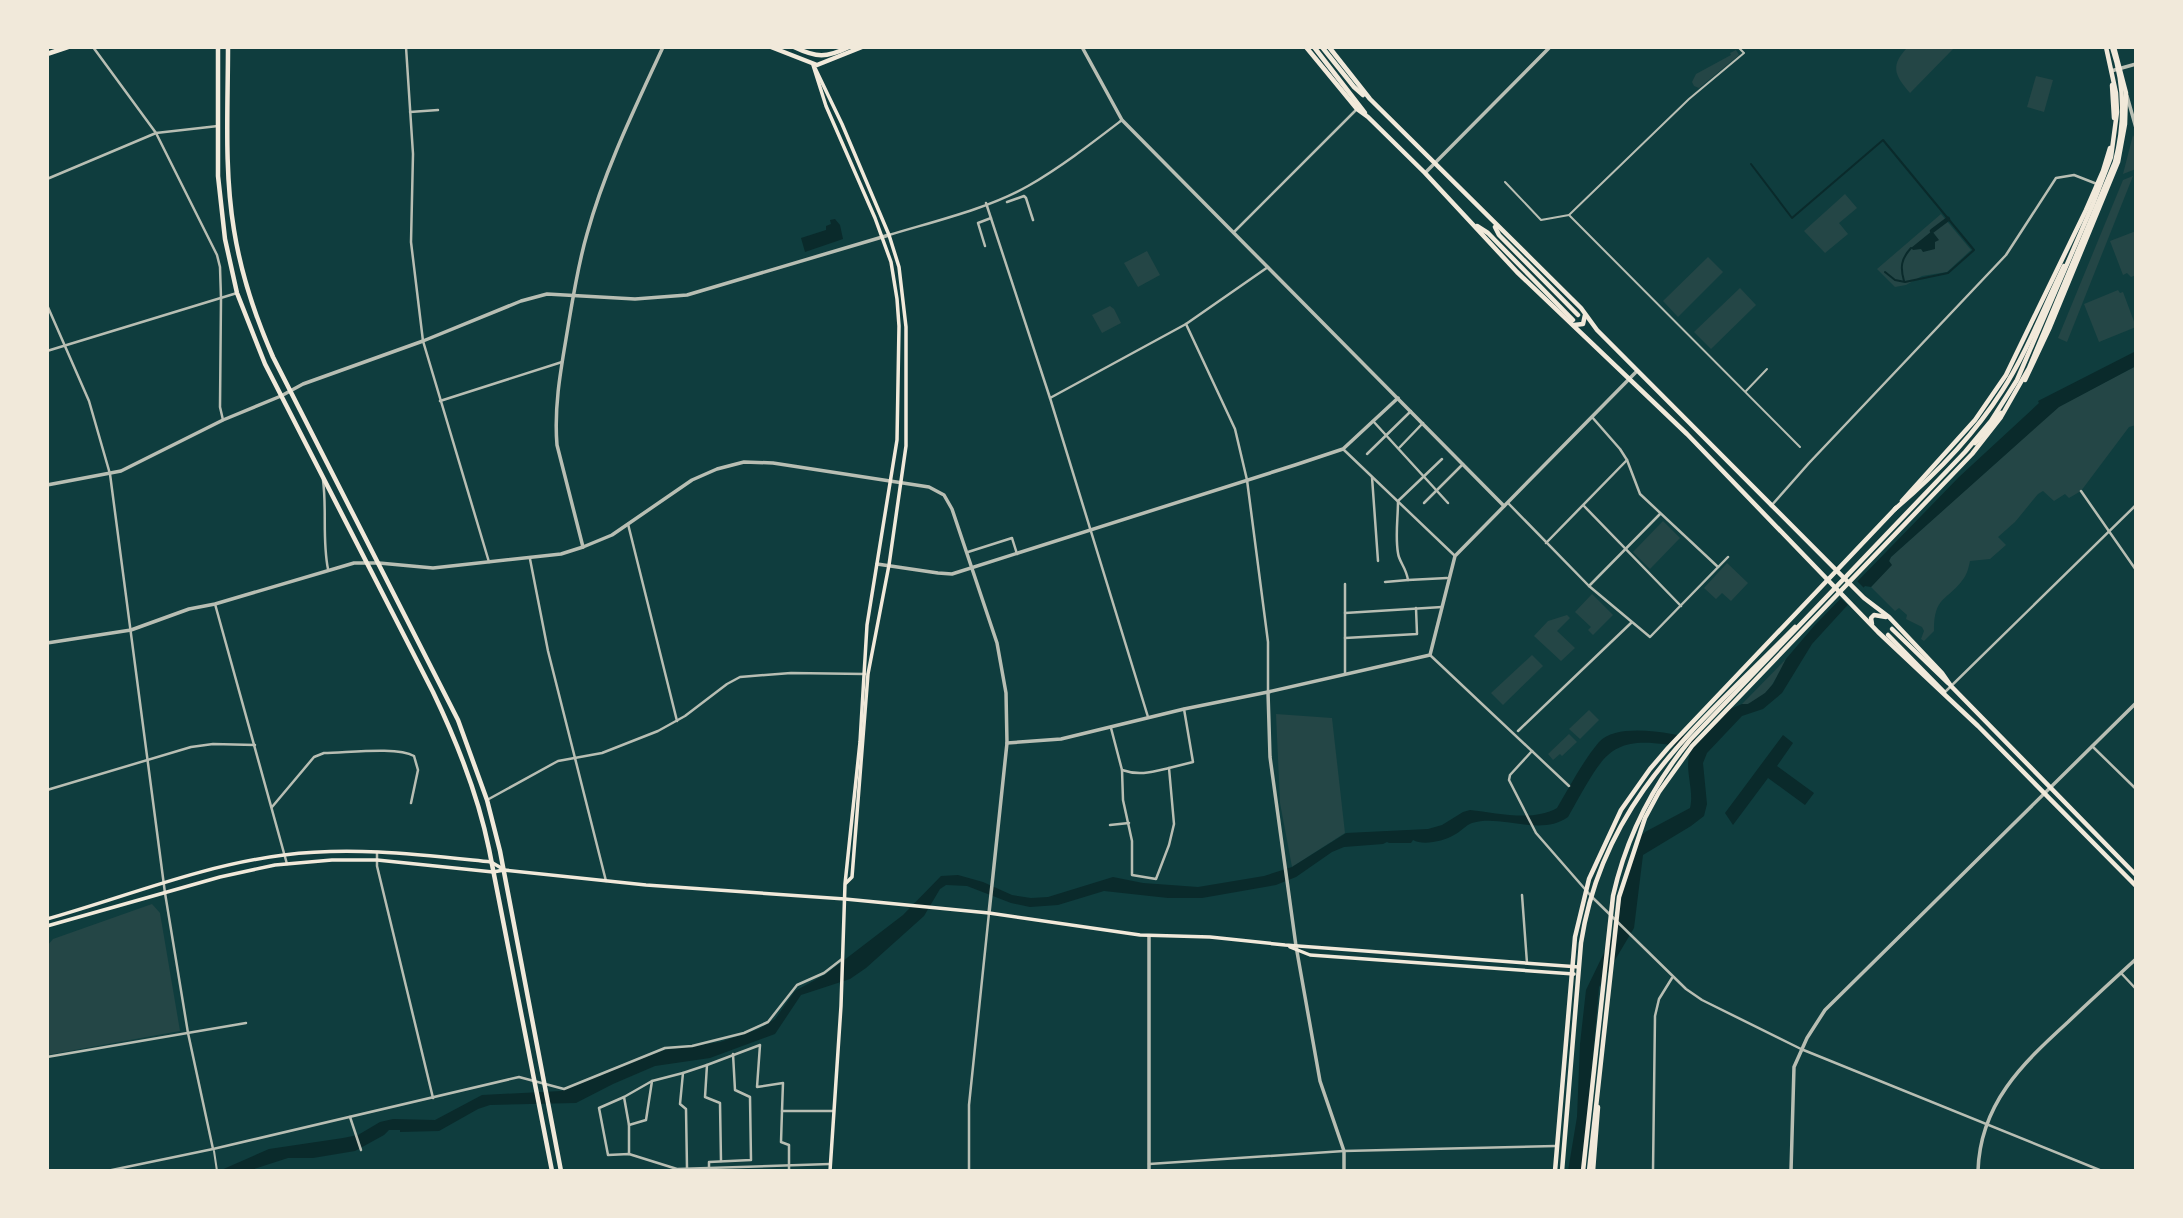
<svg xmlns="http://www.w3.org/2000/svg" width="2183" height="1218" font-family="'DM Sans',sans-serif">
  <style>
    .green { fill: #244646 }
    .water { fill: #0a2a2b }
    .pier { fill: #0f3d3e }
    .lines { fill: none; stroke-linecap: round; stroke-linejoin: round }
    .stream { stroke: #0a2a2b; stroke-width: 2 }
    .canal { stroke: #0a2a2b; stroke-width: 4.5 }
    .service { stroke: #b8beb3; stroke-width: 2 }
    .minor { stroke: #b8beb3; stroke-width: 2.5 }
    .tertiary { stroke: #b8beb3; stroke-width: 3.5 }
    .secondary { stroke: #f1e9da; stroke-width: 3.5 }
    .primary { stroke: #f1e9da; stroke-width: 4.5 }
    .trunk { stroke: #f1e9da; stroke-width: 4.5 }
  </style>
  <rect width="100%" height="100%" fill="#0f3d3e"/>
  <g class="green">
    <path d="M1908,47H1955L1910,93C1894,75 1890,65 1908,47Z"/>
    <polygon points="1736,50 1739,55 1699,88 1694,86 1692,82 1696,74 1731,55 1730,53"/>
    <polygon points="2036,76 2053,80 2044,112 2027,107"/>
    <polygon points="2133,135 2136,141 2136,169 2123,174"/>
    <polygon points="2133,176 2067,342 2058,338 2123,180"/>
    <polygon points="1845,194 1857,208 1839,223 1848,234 1825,253 1804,231"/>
    <polygon points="1941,214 1971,250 1947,272 1922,276 1906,285 1895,287 1877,269"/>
    <polygon points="2136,231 2136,275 2131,277 2127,273 2123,275 2110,241"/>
    <polygon points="1147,251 1160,275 1138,287 1124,263"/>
    <polygon points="1708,257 1723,272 1678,317 1663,301"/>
    <polygon points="1740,288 1756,305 1711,349 1694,332"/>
    <polygon points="2118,290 2120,293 2123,292 2136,327 2099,342 2084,304"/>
    <polygon points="1110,306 1114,309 1121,323 1102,333 1092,315"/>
    <path d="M2136,366V425L2129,427L2081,491L2069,498L2065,494L2054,501L2043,491L2038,494L2015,522L1998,537L2006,545L1990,559L1970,561C1969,566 1967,574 1964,578C1947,602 1934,595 1934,631L1924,641L1921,639L1924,631L1922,627L1906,619L1907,615L1899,608L1895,611L1871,587L1891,565L1889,561L1891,557L2058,407Z"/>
    <polygon points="1663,521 1680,538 1650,569 1633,552"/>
    <polygon points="1727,563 1748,583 1731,601 1722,593 1716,599 1704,588"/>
    <polygon points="1592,594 1613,615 1593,635 1588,630 1591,627 1575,612"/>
    <polygon points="1567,615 1570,618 1557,631 1575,648 1561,661 1534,636 1548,621"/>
    <polygon points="1532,655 1543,666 1503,705 1491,693"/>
    <path d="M1786,659C1777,676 1765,706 1742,704Z"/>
    <polygon points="1589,710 1599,720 1580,739 1569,729"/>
    <polygon points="1276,714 1332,718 1345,833 1292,867 1280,803"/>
    <polygon points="1569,734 1577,742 1562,756 1560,754 1553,760 1548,754"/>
    <polygon points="152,904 160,913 180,1031 47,1055 47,946 53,939"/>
  </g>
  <g class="water">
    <polygon points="835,219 840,225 843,239 805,252 801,238 826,230 826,226 831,224 830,220"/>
    <polygon points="1932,231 1939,240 1935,242 1935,249 1923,252 1921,249 1913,250 1911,248"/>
    <path d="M2136,351V366L2059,407L1891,557L1889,561L1892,565L1871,587L1865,586L1812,644L1782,693L1763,709L1742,716L1707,753L1703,763L1707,804L1704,816L1691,826L1643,855L1634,928L1599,987L1583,1171H1568L1577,1117L1580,1044L1586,990L1616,928L1623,889L1640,837L1645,832L1690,808C1695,789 1682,765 1692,749C1608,732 1607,749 1568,817C1540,837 1503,814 1472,823C1466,825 1460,832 1454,835C1444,841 1423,846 1413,840L1411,843H1389L1387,842L1383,844L1344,847L1332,852L1296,877L1276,885L1202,898H1168L1104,891L1058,905L1030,907L1011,903L967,886L946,885L940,889L924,916L866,968L850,979L801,995L775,1034L710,1058L655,1066L613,1084L576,1103L490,1105L478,1109L439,1131L400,1132V1130H389L384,1135L355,1151L313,1158H288L248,1171H219L269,1149L343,1138L358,1135L380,1122L393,1119L435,1120L482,1095L561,1091L647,1056L665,1050L720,1042L759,1029L775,1019L795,991L826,974L903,915L941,876L958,875L983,882L1012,895L1031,898L1048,897L1113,877L1143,883L1198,887L1264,876L1292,867L1346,833L1428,829L1442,825L1463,812L1470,810C1497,813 1533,822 1557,808C1570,786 1583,761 1599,742C1619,721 1675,734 1701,740L1730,709L1742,704H1748L1765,693L1773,684L1786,659L1814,626L1959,477L2039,403L2038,401Z"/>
    <polygon points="1783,735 1793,743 1777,766 1814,793 1805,805 1768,778 1733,825 1725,813"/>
  </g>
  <polygon class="pier" points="1855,579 1866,590 1850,607 1838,596"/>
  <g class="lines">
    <g class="stream">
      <polyline points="1751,164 1792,218 1883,140 1974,250 1948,273 1905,282 1895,280 1885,272"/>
      <path d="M1904,281C1900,267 1901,259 1911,248"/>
    </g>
    <polyline class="canal" points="1932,231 1948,219"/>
    <g class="service">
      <polyline points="1505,182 1541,220 1569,215 1689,99 1744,53 1738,47"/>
      <polyline points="1569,215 1800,447"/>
      <polyline points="1746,391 1767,369"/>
      <polyline points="214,1151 217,1171"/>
    </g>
    <g class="minor">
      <polyline points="93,47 156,133 217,255 220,267 221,298 220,407 223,420"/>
      <polyline points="406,47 413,154 411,242 423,341 489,562"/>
      <polyline points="410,112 438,110"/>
      <polyline points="47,179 156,133 218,126"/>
      <polyline points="1007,202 1024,196 1026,198 1033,220"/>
      <polyline points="986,203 1050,398 1148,717"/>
      <polyline points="1234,232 1357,109"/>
      <path d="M889,235C935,221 987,209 1028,186C1061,167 1092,143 1122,120"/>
      <polyline points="985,246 978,223 991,218"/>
      <polyline points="47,305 89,401 110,474 165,893 188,1033 213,1149"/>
      <polyline points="1186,324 1235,429 1247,480 1268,642 1268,692"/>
      <polyline points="47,351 237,293"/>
      <polyline points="1050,398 1186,324 1268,267"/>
      <polyline points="440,401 562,362"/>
      <polyline points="1592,417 1620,449 1627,460 1640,494 1718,567"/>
      <polyline points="1373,421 1448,503"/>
      <polyline points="1399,448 1423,423"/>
      <polyline points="1343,449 1454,555"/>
      <polyline points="1367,454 1411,411"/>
      <path d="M1442,459L1398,501C1398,519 1395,536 1398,553C1399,562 1406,567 1408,580L1447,578"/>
      <polyline points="1372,477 1378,561"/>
      <path d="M323,480C327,510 322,539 328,569"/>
      <polyline points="2081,491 2136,570"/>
      <polyline points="1424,503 1463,464"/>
      <polyline points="1508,503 1589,586 1650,637 1728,557"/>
      <polyline points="1584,506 1681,606"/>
      <polyline points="1771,506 1809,463 2006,255 2056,178 2074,175 2097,184"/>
      <polyline points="628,524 677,721"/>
      <polyline points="1546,543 1627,460"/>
      <polyline points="968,552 1012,538 1017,554"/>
      <polyline points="530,559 548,651 606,881"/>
      <polyline points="1385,582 1408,580"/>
      <polyline points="1345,584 1345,673"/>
      <polyline points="1589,586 1660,514"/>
      <polyline points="215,604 287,864"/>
      <polyline points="1345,613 1442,607"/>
      <polyline points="1345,638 1417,634 1416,608"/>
      <polyline points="1430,655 1569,786"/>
      <polyline points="1944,693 2136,505"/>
      <polyline points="1111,728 1122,770 1123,800 1132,841 1132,875 1156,879 1169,845 1174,824 1169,768 1193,762 1184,709"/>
      <polyline points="1518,731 1631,623"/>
      <polyline points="2092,746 2136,789"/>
      <polyline points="1532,751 1510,775 1509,780 1536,833 1591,896 1686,989 1702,1000 1801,1049 2102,1171"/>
      <path d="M1122,770C1139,776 1152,772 1169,768"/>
      <polyline points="47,790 191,747 213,744 255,745"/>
      <polyline points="487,800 558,761 602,753 658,731 685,716 727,684 740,677 791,673 865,674"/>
      <path d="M272,807L314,757L324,753C346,753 397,746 414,756L418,770L411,803"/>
      <polyline points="1110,825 1129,823"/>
      <polyline points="377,852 377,866 433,1098"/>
      <polyline points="1522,895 1527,963"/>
      <polyline points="2121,973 2136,989"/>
      <polyline points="47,1057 246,1023"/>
      <polyline points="624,1097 599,1108 608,1155 629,1154 677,1169 830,1164"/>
      <polyline points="350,1117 361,1150"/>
      <polyline points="629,1125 646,1120 652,1081 683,1073"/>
      <polyline points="629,1154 629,1125 624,1097 652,1081"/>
      <polyline points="721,1161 720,1103 705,1097 707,1065 760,1045 757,1087 783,1083 782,1111"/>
      <polyline points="1149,1164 1344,1151 1555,1146"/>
      <polyline points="687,1168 686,1109 680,1104 683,1073 707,1065"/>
      <polyline points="709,1169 709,1162 751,1160 750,1097 735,1090 733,1054"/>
      <polyline points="107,1171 213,1149 519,1077 564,1089 665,1048 692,1046 744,1033 768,1022 797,985 824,973 842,959"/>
      <polyline points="789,1171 789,1145 781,1142 782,1111 833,1111"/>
      <polyline points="969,1171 969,1105 989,913"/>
      <polyline points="1653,1171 1655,1016 1659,999 1672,978"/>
    </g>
    <g class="tertiary">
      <polyline points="1082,47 1122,120 1504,506"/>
      <polyline points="2111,71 2136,64"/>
      <polyline points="2127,96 2136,128"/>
      <polyline points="1425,173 1550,47"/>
      <polyline points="47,485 121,471 223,420 281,396 303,384 423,341 521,301 547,294 635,299 687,295 889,235"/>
      <path d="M583,547L557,445C554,409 560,374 566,339C572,304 577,268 587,234C605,169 635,108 663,47"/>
      <polyline points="877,564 938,573 952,574 1295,465 1343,449 1398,398"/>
      <polyline points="47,643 131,630 189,609 215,604 354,563 379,563 433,568 561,554 583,547 612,535 692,480 717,469 744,462 773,463 929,487 944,495 952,509 997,643 1006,693 1007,743 989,913"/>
      <polyline points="1268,692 1270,757 1296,946 1320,1081 1344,1151 1344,1171"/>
      <polyline points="1007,743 1061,739 1184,709 1268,692 1430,655 1455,556 1637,371"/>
      <polyline points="1149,936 1149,1171"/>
      <polyline points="1791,1171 1794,1067 1807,1038 1825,1010 2136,703"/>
      <path d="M1978,1171C1980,1104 2022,1064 2068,1022C2090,1001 2113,980 2136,959"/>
    </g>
    <g class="secondary">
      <polyline points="813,65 826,106 875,218 891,262 897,299 899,326 897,440 867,625 860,742 845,884 841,1006 830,1171"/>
      <polyline points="815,68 842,124 889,235 899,267 906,327 906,446 889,565 868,674 852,877 846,883"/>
      <path d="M47,919C125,897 203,865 284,855C353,846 423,855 491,862L503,869"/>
      <polyline points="47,926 220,877 275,865 332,860 377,860 493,872 504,870 646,885 845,899 989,913 1140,935 1210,937 1285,945 1579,967"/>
      <polyline points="1290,947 1310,955 1574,974"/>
    </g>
    <g class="primary">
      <path d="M218,47V176L225,239L237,293L265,364L433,692C457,742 478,795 489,849L552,1171"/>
      <path d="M228,47C228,107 224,170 234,230C241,274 255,316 273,357L458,720L487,800L500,851L561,1171"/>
      <polyline points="771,47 817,65 862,47"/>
      <path d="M794,47C817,58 826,58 849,47"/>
      <polyline points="1306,47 1357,109 1368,117 1425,173 1517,272 1687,434 1878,632 1978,726 2136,886"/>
      <polyline points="1314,47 1365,113"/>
      <polyline points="1322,47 1354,87 1363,95"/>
      <polyline points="1329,47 1370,99 1581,308 1597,330 1864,598 1889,617 1942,673 1951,686 2136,875"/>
      <polyline points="47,54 68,47"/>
      <polyline points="2112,85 2114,118"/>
      <polyline points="1477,226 1488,233 1573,320"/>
      <polyline points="1495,227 1499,235 1578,315"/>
      <polyline points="1574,325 1583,324 1585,315"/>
      <polyline points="2025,380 2050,327 2118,162 2125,124 2126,93 2114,47"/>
      <polyline points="1975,443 2001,413"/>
      <polyline points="1902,501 1975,420 2006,375 2086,210 2103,171 2110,148"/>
      <polyline points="1872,624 1871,618 1874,615 1886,617"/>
      <polyline points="1892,629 1948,683"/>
      <polyline points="1888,635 1944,692"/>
      <polyline points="1555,1171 1575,937 1589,879 1621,810 1650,769 1668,748 1896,508"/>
      <path d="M1562,1171L1581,943C1603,799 1699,725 1795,627"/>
    </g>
    <g class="trunk">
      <path d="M1895,509C1935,475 1974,435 2002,391C2027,352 2044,307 2064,266"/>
      <path d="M1583,1171L1613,896C1626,838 1652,786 1690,740L1965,452L1991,421L2017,380L2093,204L2111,157L2117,112L2116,93L2106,47"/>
      <path d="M1589,1171L1619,897L1645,818L1659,792L1692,746L1972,454L2001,417L2029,368L2115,162C2125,124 2125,85 2112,47"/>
      <polyline points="1593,1171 1598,1107"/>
    </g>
  </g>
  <rect width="2183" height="1218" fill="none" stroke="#f1e9da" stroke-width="98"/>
</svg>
